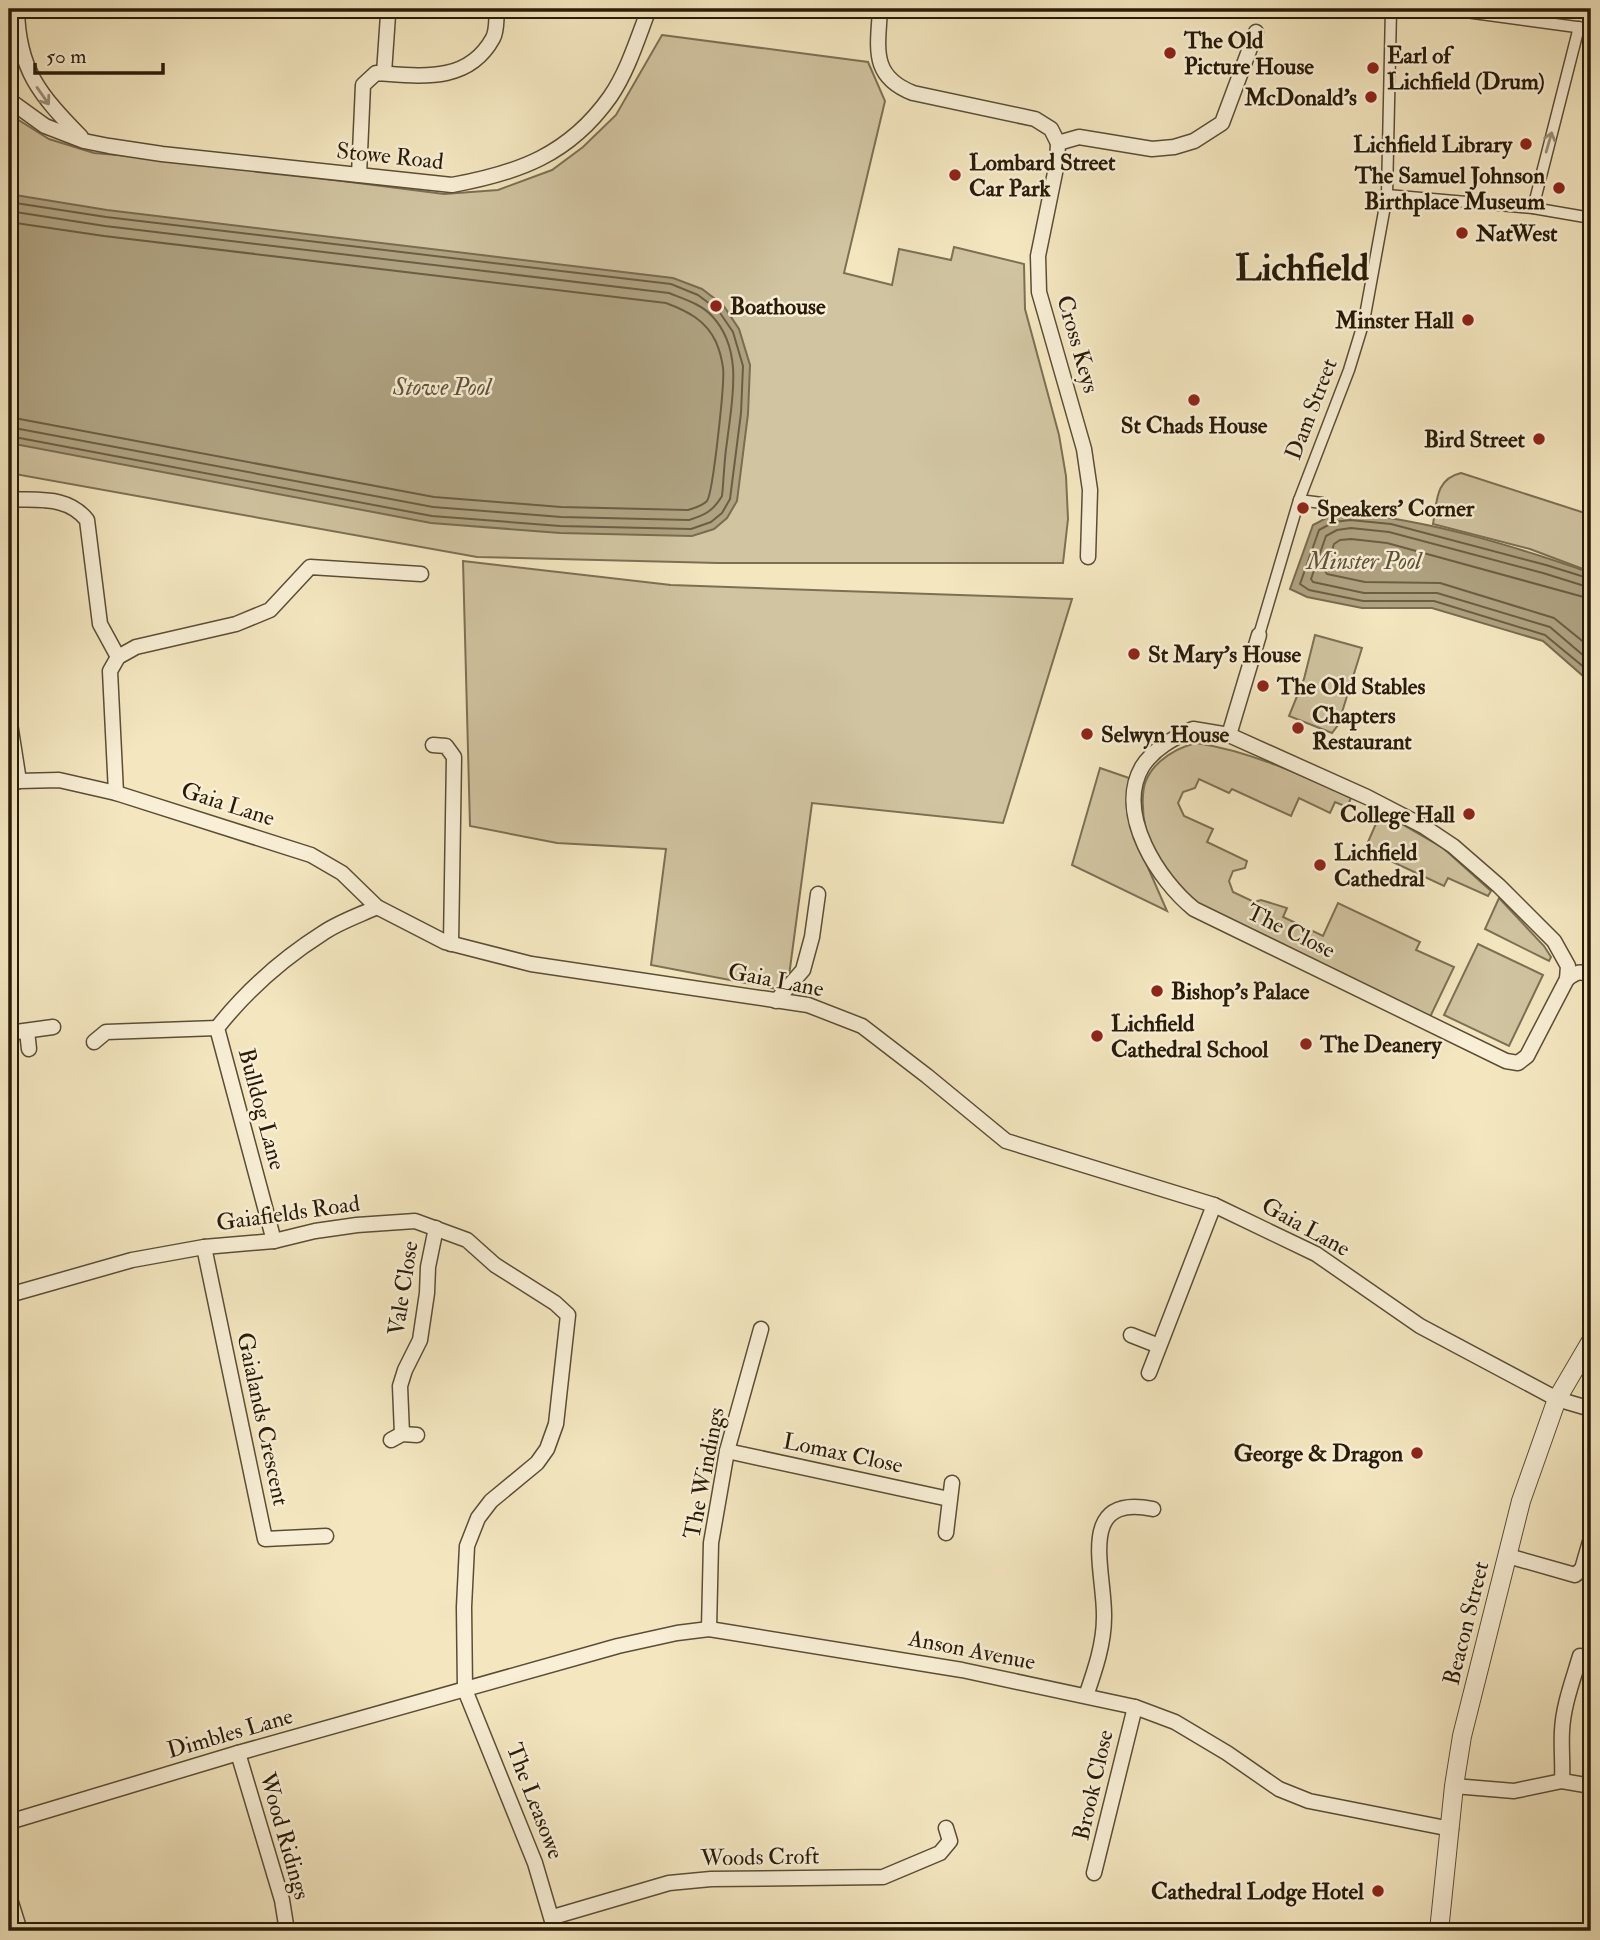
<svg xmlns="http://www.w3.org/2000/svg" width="1600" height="1940" font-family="'IM FELL Double Pica',serif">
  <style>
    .green { fill: #d1c4a1; stroke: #7c7054; stroke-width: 2 }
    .water { fill: #afa281; stroke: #796c51; stroke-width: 2 }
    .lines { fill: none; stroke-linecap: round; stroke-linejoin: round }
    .shore { stroke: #6c5e44; stroke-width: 2 }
    .pedestrian-casing { stroke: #5b4e36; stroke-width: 13 }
    .minor-casing { stroke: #5b4e36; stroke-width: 17 }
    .tertiary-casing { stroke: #5b4e36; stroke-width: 20 }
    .pedestrian { stroke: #f8efd6; stroke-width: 10 }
    .minor { stroke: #f8efd6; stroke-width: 14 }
    .tertiary { stroke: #f8efd6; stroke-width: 18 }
    .oneway { stroke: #9a9079 }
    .poi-dot { fill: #8f2418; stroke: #f8efd6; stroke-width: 2.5 }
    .labels { text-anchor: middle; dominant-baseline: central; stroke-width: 5; stroke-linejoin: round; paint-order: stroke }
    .poi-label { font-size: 23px; font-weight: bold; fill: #281b08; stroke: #f8efd6; text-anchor: start }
    .street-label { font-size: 23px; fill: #281b08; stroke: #f8efd6 }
    .water-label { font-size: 24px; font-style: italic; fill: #5e5138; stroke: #f8efd6 }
    .town-label { font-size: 37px; font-weight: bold; fill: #281b08; stroke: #f8efd6 }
  </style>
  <rect width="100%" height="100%" fill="#f4e7c0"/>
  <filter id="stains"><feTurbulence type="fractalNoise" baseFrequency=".00286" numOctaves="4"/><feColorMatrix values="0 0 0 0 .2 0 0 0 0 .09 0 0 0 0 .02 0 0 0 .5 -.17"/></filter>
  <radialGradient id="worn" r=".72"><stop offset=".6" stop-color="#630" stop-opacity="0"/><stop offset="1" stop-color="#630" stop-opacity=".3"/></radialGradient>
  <g class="green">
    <polygon points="662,35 868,62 885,101 844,273 892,285 899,249 951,260 954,247 1024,264 1025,309 1059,435 1066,476 1068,519 1063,563 718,563 477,557 9,473 9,114 49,139 94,153 178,160 444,194 498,190 552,170 583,147 616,115"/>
    <path d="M1461,473L1591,515V572L1530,549L1433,524C1437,502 1435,479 1461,473Z"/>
    <polygon points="463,561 671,585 1072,599 1003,823 812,803 787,991 651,965 666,849 557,843 470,826"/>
    <polygon points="1315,635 1362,648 1338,725 1332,733 1289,716 1304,679"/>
    <path d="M1196,743C1250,751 1302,775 1351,798L1347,807L1335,802L1330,813L1299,798L1291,816L1232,789L1229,793L1199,779L1195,788L1183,792L1178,803L1184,816L1213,829L1207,842L1247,861L1245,868L1233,871L1229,881L1233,892L1254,902L1261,900L1287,908L1283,917L1323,936L1338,903L1420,942L1416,950L1454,967L1430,1017C1374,989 1318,962 1262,934C1244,926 1209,913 1195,901C1162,871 1140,840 1143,795C1144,767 1172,749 1196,743Z"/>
    <polygon points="1100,768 1132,779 1132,831 1167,911 1072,865"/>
    <polygon points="1381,812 1443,848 1491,891 1488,896 1448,878 1444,886 1365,849"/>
    <polygon points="1499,898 1544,946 1551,957 1549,961 1485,929"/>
    <polygon points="1478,944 1543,975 1509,1046 1444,1015"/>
  </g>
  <g class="water">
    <polygon points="9,194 107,210 673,278 702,289 723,305 739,329 750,365 748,414 737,501 727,518 714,529 692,536 560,533 431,523 9,443"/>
    <path d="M1351,513C1432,521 1514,546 1591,573V683L1543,641L1432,608H1362L1307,597L1290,589L1313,525L1332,515Z"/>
  </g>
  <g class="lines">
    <g class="shore">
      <polyline points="9,202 106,217 671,284 698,295 718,310 733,332 743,366 741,413 730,499 722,513 711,522 691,529 560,526 432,516 9,436"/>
      <path d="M9,211L105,226L669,293C684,299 701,304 712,316C744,350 732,400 727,442C724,460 724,478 722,496C713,511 705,515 689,520L561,517L433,507L9,427"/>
      <path d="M9,222L104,236L666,303C687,311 706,320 716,342C719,349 722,360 723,368C725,381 713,493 707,501C702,506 695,508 688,510L561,507L434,497L9,417"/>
      <polyline points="1591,579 1546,565 1391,524 1350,520 1334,522 1319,530 1300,584 1309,590 1363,601 1434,601 1545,635 1591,673"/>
      <polyline points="1591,588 1543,573 1389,532 1351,528 1337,530 1326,536 1311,579 1313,582 1364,593 1437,593 1550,627 1591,662"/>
      <polyline points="1591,599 1387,543 1351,539 1340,540 1334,544 1325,571 1327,574 1365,582 1440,583 1554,618 1591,648"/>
    </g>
    <g class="pedestrian-casing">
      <g id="pedestrian">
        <polyline points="1444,9 1591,29"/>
        <polyline points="1387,195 1533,208 1591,218"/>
        <polyline points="1533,208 1579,27"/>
        <polyline points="1299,500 1322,503"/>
        <polyline points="1259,635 1299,500 1349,370 1364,321 1387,195 1391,9"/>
      </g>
    </g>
    <g class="minor-casing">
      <g id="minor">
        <path d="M17,9C18,70 40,95 81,137"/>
        <path d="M880,9C878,48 870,76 913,93L1035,119L1051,129L1058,143L1057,163L1038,256L1039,292L1084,449L1090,490L1088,557"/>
        <polyline points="384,73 388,15"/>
        <path d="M9,100L45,126L84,141L109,146L162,154L452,185C518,173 569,155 610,97C628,71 638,37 649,9"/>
        <polyline points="1058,143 1079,137 1152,149 1174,147 1194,141 1222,123 1256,32"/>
        <path d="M359,175L363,85L376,73C420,76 468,84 493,38C497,31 496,19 497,11"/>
        <path d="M9,499C38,501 67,495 87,520L100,624L118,657"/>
        <polyline points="9,717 19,781"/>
        <path d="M1193,729L1229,735L1367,797L1423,826L1453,846L1499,886L1554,941L1568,966L1567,979L1527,1056L1518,1063L1506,1061L1194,909C1159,881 1115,814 1142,767C1154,748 1174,738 1193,729Z"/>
        <polyline points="1229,735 1259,635"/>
        <polyline points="433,745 446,746 454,757 451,944"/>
        <polyline points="9,784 19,781 59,780 116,793 311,855 342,873 377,907 445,942 531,964 808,1005 862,1026 927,1076 1006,1141 1214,1205 1316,1254 1420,1326 1557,1399 1591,1409"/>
        <polyline points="116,793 110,671 118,657 136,647 236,624 270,610 310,567 421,574"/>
        <path d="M1567,979C1576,972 1581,970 1591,976"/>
        <polyline points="776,1001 803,970 812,937 818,894"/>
        <polyline points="27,1031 29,1049"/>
        <polyline points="9,1033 53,1027"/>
        <polyline points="94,1042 106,1032 217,1028"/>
        <path d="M274,1241L217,1028C247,990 282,959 323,933C339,922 360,915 377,907"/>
        <polyline points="204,1247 265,1539 326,1536"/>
        <polyline points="9,1295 132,1260 204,1247 274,1241 315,1231 357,1225 415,1221 467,1240 495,1265 555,1303 568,1315 556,1424 547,1449 537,1463 491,1501 478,1518 467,1546 464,1607 465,1690 535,1863 555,1931"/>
        <polyline points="1131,1335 1159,1346"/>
        <polyline points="1149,1373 1214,1205"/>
        <polyline points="402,1434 400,1386 405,1370 420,1340 427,1293 428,1267 436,1228"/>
        <polyline points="391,1440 402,1434 417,1435"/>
        <polyline points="727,1451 949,1499"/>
        <polyline points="946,1533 952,1483"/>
        <polyline points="1508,1556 1575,1575 1582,1569 1591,1538"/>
        <polyline points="709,1629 711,1543 727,1451 761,1329"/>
        <path d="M1086,1696C1095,1670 1104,1644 1104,1617C1105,1571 1075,1493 1153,1509"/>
        <polyline points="238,1753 282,1900 287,1931"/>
        <path d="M1562,1781C1563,1764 1561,1748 1562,1731C1563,1706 1573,1680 1580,1656"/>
        <polyline points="1454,1786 1514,1791 1562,1781 1591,1786"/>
        <polyline points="9,1822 238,1753 618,1646 677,1633 709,1629 962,1670 1135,1707 1175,1722 1227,1753 1279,1789 1309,1801 1451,1829"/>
        <polyline points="1094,1873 1135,1707"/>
        <polyline points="9,1896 20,1931"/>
        <polyline points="553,1917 669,1883 711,1879 883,1877 940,1853 950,1841 946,1828"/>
      </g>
    </g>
    <g class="tertiary-casing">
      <polyline id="tertiary" points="1439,1931 1454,1786 1462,1736 1521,1501 1557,1399 1591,1341"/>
    </g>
    <use href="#pedestrian" class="pedestrian"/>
    <use href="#minor" class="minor"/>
    <use href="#tertiary" class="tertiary"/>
  </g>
  <defs><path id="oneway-shaft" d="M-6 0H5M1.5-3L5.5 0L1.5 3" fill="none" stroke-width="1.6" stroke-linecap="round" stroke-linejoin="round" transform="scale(1.75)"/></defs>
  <g class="oneway">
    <use href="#oneway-shaft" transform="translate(43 96) rotate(55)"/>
    <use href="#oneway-shaft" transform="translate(1549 142) rotate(-74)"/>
  </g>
  <g class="poi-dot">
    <circle cx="1170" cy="53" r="7"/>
    <circle cx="1373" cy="68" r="7"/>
    <circle cx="1371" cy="97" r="7"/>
    <circle cx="1526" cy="144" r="7"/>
    <circle cx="955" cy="175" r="7"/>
    <circle cx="1559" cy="188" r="7"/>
    <circle cx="1462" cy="233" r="7"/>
    <circle cx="716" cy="306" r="7"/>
    <circle cx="1468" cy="320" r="7"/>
    <circle cx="1194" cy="400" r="7"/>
    <circle cx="1539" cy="439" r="7"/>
    <circle cx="1303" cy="508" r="7"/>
    <circle cx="1134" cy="654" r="7"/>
    <circle cx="1263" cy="686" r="7"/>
    <circle cx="1298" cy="728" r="7"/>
    <circle cx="1087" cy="734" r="7"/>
    <circle cx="1469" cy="814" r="7"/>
    <circle cx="1320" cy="865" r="7"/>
    <circle cx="1157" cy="991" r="7"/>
    <circle cx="1097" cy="1036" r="7"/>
    <circle cx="1306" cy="1044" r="7"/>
    <circle cx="1417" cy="1453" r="7"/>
    <circle cx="1378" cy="1891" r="7"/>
  </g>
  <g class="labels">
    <g class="poi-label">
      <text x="1184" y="40">The Old<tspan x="1184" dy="26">Picture House</tspan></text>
      <text x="1387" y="55">Earl of<tspan x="1387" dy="26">Lichfield (Drum)</tspan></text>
      <text x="1357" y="97" text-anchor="end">McDonald's</text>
      <text x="1512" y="144" text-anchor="end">Lichfield Library</text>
      <text x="969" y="162">Lombard Street<tspan x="969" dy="26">Car Park</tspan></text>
      <text x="1545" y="175" text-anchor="end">The Samuel Johnson<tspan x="1545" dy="26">Birthplace Museum</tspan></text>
      <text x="1476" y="233">NatWest</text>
      <text x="730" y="306">Boathouse</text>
      <text x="1454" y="320" text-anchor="end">Minster Hall</text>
      <text x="1194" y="425" text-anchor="middle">St Chads House</text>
      <text x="1525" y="439" text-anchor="end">Bird Street</text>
      <text x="1317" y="508">Speakers' Corner</text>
      <text x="1148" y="654">St Mary's House</text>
      <text x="1277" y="686">The Old Stables</text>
      <text x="1312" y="715">Chapters<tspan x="1312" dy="26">Restaurant</tspan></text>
      <text x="1101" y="734">Selwyn House</text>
      <text x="1455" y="814" text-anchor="end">College Hall</text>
      <text x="1334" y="852">Lichfield<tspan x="1334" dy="26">Cathedral</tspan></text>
      <text x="1171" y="991">Bishop's Palace</text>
      <text x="1111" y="1023">Lichfield<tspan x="1111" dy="26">Cathedral School</tspan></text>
      <text x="1320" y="1044">The Deanery</text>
      <text x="1403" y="1453" text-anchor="end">George &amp; Dragon</text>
      <text x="1364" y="1891" text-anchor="end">Cathedral Lodge Hotel</text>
    </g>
    <g class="street-label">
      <text transform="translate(390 156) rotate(6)">Stowe Road</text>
      <text transform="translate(1078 344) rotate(74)">Cross Keys</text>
      <text transform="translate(1311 409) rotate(-69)">Dam Street</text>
      <text transform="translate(228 804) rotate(18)">Gaia Lane</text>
      <text transform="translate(1291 931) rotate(26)">The Close</text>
      <text transform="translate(776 980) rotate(11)">Gaia Lane</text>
      <text transform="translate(262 1109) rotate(75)">Bulldog Lane</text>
      <text transform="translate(288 1213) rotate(-8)">Gaiafields Road</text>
      <text transform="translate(1306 1227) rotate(29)">Gaia Lane</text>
      <text transform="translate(403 1288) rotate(-81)">Vale Close</text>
      <text transform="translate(263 1419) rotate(78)">Gaialands Crescent</text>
      <text transform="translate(843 1453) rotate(12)">Lomax Close</text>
      <text transform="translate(704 1473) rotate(-79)">The Windings</text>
      <text transform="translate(1466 1623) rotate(-76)">Beacon Street</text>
      <text transform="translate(972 1650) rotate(11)">Anson Avenue</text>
      <text transform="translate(230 1733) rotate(-16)">Dimbles Lane</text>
      <text transform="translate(1093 1785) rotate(-77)">Brook Close</text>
      <text transform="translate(535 1801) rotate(69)">The Leasowe</text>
      <text transform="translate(285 1836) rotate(74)">Wood Ridings</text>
      <text transform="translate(760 1857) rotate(-1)">Woods Croft</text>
    </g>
    <g class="water-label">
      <text x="442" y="387">Stowe Pool</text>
      <text x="1364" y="561">Minster Pool</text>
    </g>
    <g class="town-label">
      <text x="1302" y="268">Lichfield</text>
    </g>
  </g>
  <rect width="1600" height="1940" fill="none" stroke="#f4e7c0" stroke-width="35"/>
  <rect x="10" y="10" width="1579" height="1919" fill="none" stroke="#281b08" stroke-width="3.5"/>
  <rect x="18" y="18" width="1565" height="1905" fill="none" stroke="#281b08" stroke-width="2"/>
  <path d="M35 63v10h128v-10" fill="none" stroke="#281b08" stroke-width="3.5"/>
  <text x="46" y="63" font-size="21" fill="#281b08" stroke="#f8efd6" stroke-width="5" paint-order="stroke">50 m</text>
  <rect width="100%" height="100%" filter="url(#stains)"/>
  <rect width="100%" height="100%" fill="url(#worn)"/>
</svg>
